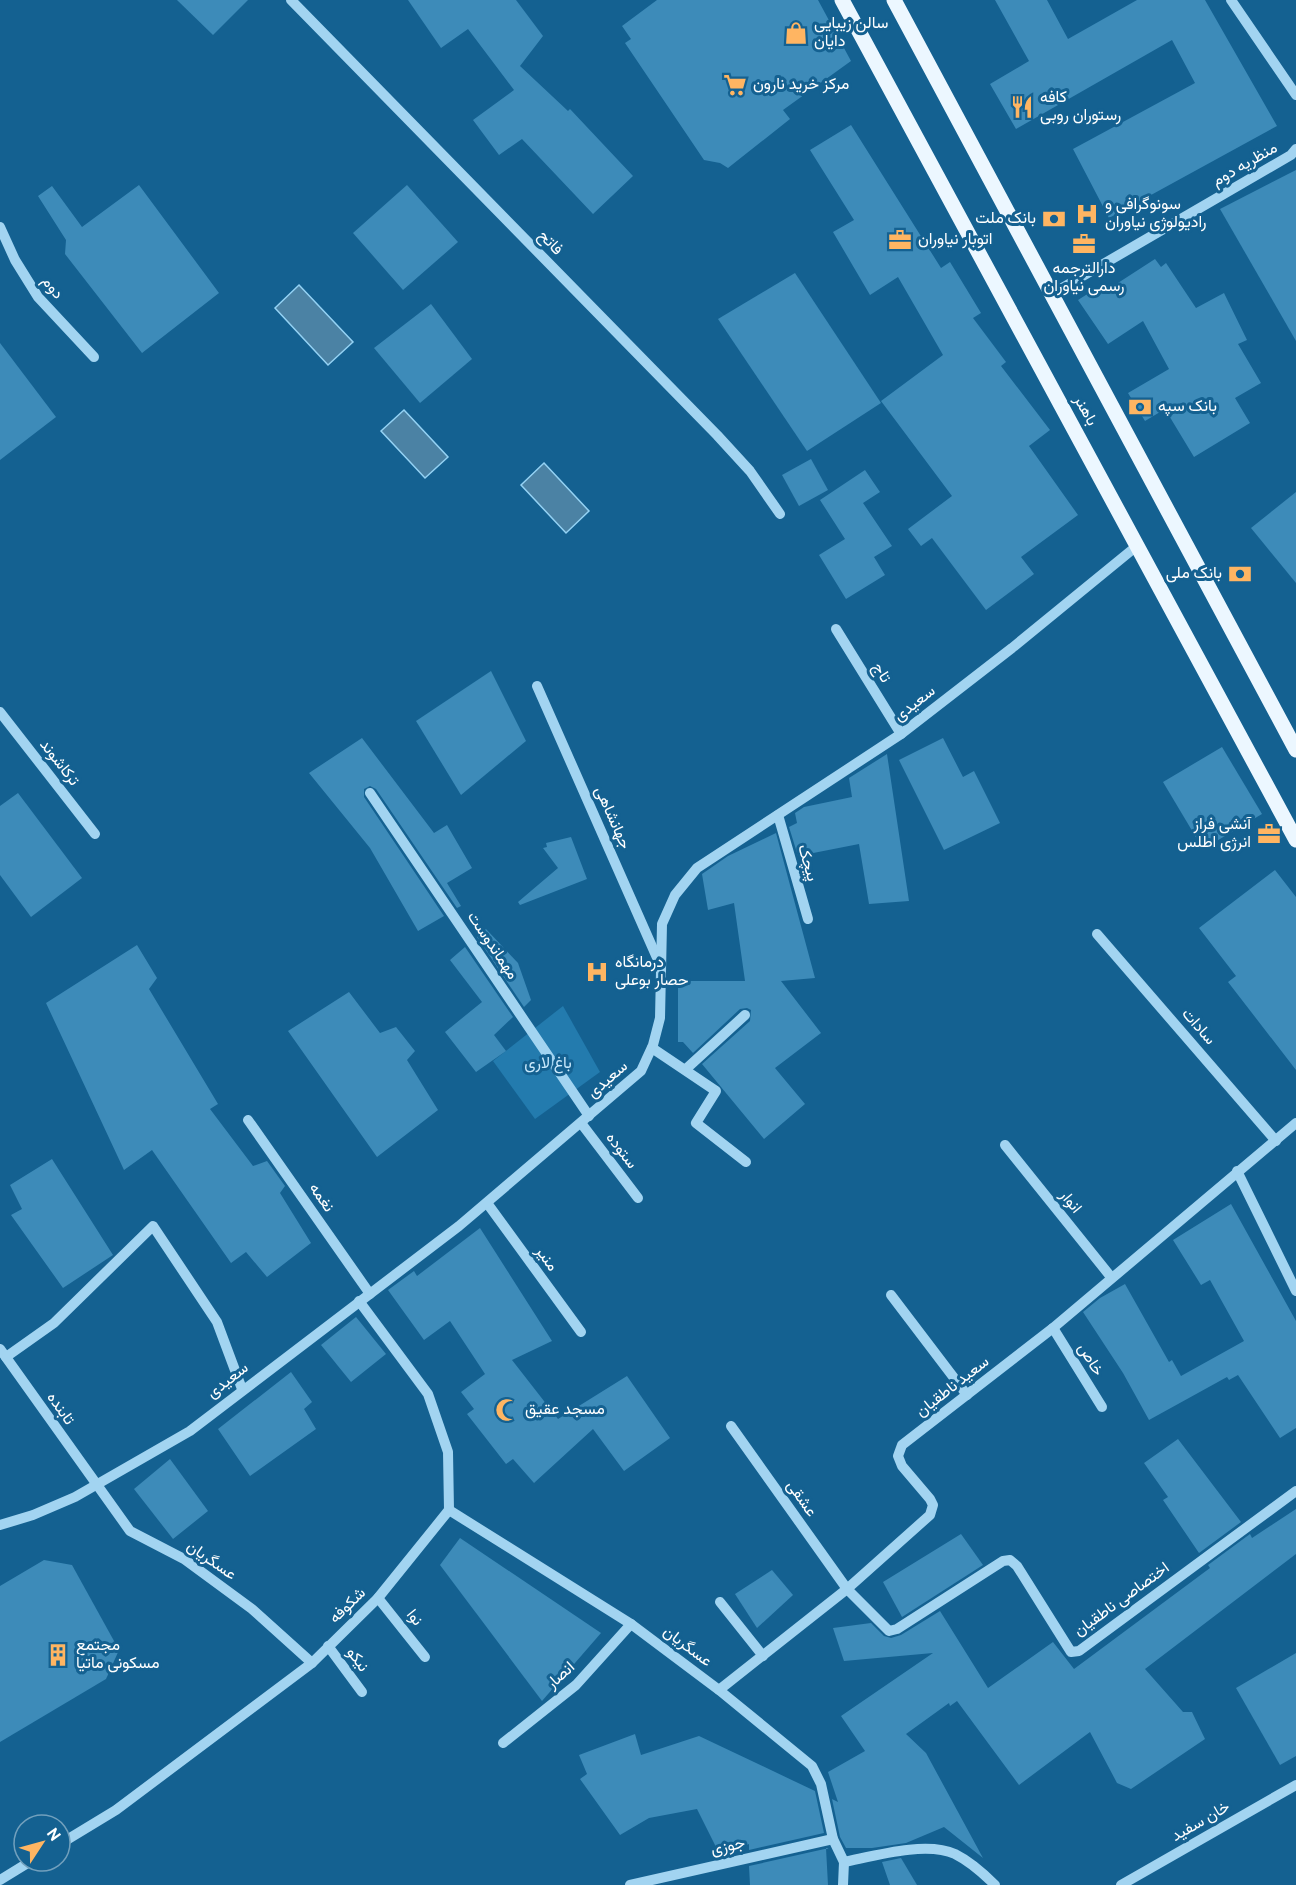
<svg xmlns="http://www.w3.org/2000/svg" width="1296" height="1885" font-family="Overpass,Vazirmatn,sans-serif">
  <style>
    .green { fill: #237bae }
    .water { fill: #4b82a4; stroke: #94d2f4; stroke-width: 1.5 }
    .building { fill: #3d8bb9 }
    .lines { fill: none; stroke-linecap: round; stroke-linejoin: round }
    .minor { stroke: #a2d4f1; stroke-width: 10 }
    .major { stroke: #ecf7ff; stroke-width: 15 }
    .labels { text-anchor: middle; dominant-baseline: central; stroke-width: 6; stroke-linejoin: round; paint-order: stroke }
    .poi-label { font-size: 16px; fill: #fff; stroke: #146191; text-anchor: start }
    .street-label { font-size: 16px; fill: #fff; stroke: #146191 }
    .park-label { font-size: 16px; fill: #c9e9fc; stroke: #146191 }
  </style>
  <rect width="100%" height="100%" fill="#146191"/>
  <polygon class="green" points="563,1006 600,1072 535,1119 493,1061"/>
  <g class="water">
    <polygon points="299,285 353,342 328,365 275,308"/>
    <polygon points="404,410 448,457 425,478 381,431"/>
    <polygon points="544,463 589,511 566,533 521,485"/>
  </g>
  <g class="building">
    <polygon points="177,0 248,0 213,35"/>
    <polygon points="408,0 516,0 543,36 520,66 568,111 570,109 633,176 593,214 522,139 499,155 473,120 514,90 468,29 441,48"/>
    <polygon points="657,0 818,0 851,61 783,110 790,119 728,168 720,163 704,160 625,43 631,39 622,26"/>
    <polygon points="995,0 1047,0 1068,39 1137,0 1205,0 1277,126 1109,218 1073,149 1195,83 1172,40 1016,129 990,84 1029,61"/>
    <polygon points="851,125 941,268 950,262 981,313 973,318 1006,362 1001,366 1050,430 1029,446 1078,515 1021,557 1034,574 986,610 932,538 921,546 908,529 952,496 881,401 943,355 898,277 870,295 833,232 854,220 810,150"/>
    <polygon points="1296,170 1296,341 1220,209"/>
    <polygon points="139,185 219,293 142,353 65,254 66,240 38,196 52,186 82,227"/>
    <polygon points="407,185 458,242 403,290 353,233"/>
    <polygon points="1155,259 1161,267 1166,263 1196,308 1224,293 1247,340 1238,344 1261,383 1235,398 1250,423 1194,457 1165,409 1145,421 1128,393 1169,369 1143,321 1108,344 1078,300 1100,286 1104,292"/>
    <polygon points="795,273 881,403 807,451 718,319"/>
    <polygon points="431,304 472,359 420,403 374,348"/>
    <polygon points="0,343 56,417 0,460"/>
    <polygon points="811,459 828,490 799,506 782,475"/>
    <polygon points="865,470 880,492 863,503 892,546 874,557 885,575 846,599 819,555 845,539 820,500"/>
    <polygon points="1296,492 1296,583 1251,528"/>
    <polygon points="491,671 526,741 461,795 416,721"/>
    <polygon points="362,738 434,833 447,825 472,868 447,883 461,906 457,908 376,789 370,786 364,789 364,797 444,916 418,931 370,848 309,773"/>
    <polygon points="943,738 963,777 974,771 1000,823 944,850 899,760"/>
    <polygon points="1222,747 1262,814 1203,849 1163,782"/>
    <polygon points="887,754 909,901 869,904 859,844 798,856 789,827 797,823 795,813 804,807 852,797 849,778"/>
    <polygon points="18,793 82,878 31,917 0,875 0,806"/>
    <polygon points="776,833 815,978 781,981 821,1033 775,1068 805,1104 764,1139 702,1064 750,1021 751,1010 747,1008 740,1009 693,1053 683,1042 678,1042 678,981 745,981 734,903 708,910 702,874 728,856"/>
    <polygon points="571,837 587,879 520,905 518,902 558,868 543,848 547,847 546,843"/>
    <polygon points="1275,870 1296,897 1296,1070 1228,982 1236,976 1199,928"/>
    <polygon points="486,929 518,963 531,1000 524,1007 477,937"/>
    <polygon points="137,945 157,978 149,989 218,1104 210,1109 253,1166 267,1161 285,1186 280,1193 311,1243 267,1277 246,1252 231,1263 152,1150 124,1170 46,1003"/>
    <polygon points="465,947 513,1017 494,1035 506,1051 476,1072 445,1032 482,1002 450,960"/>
    <polygon points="349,992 380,1033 396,1027 415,1051 407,1060 438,1110 377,1157 288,1031"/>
    <polygon points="52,1159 113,1255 63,1288 11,1215 22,1209 10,1185"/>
    <polygon points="1231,1204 1296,1321 1296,1428 1280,1438 1238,1375 1229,1380 1227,1377 1149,1420 1123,1373 1083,1312 1100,1298 1125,1284 1169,1362 1172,1360 1181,1376 1244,1341 1210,1280 1201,1285 1173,1240"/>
    <polygon points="480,1228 552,1341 512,1360 558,1419 627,1376 670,1438 624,1471 593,1429 534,1483 513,1459 506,1464 467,1414 474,1409 461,1392 485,1374 450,1321 424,1340 388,1290 414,1271 417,1276"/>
    <polygon points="356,1317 386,1354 351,1382 321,1345"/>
    <polygon points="291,1372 312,1402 304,1409 316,1429 250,1476 218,1429"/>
    <polygon points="1178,1439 1241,1522 1199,1553 1163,1500 1168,1497 1144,1463"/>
    <polygon points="170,1459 208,1511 173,1539 134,1489"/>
    <polygon points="1296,1509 1296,1554 1145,1669 1183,1712 1192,1712 1205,1739 1131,1789 1117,1783 1090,1732 1019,1785 957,1701 950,1706 949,1703 906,1734 926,1753 983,1858 944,1827 906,1843 872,1848 846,1848 840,1837 832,1799 838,1802 828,1772 865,1751 841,1716 933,1653 844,1661 833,1628 871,1623 884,1636 891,1638 901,1635 940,1611 988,1688 1053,1642 1074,1669 1210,1568 1208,1565 1250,1534 1252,1538"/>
    <polygon points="961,1534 983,1565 902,1617 883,1582"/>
    <polygon points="460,1538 601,1633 542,1701 440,1565"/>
    <polygon points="44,1560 72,1565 119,1650 106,1679 0,1742 0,1586"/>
    <polygon points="772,1570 793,1595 757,1628 735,1594"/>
    <polygon points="1296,1653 1296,1756 1280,1765 1236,1688"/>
    <polygon points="635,1734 641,1755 699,1736 815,1791 824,1833 749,1850 749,1844 721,1857 697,1809 649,1818 620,1835 580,1779 587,1774 579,1755"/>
    <polygon points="826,1848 828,1885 750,1885 749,1866 829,1848"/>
    <polygon points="901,1858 917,1885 890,1885 882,1862"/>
  </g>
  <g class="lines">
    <g class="minor">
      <polyline points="291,0 717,435 750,471 780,514"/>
      <polyline points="1231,0 1296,95"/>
      <polyline points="0,227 15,260 38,297 94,357"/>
      <polyline points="1050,295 1291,155 1296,149"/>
      <polyline points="836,629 901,734"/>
      <polyline points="537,686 658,960"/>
      <polyline points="0,712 95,834"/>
      <polyline points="370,793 589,1116"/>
      <polyline points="778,815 808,919"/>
      <polyline points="1097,934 1276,1141"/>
      <polyline points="652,1048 716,1091 696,1123 746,1162"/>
      <polyline points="686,1069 745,1015"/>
      <polyline points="248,1120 370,1294"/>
      <polyline points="581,1123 638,1198"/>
      <polyline points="1005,1145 1111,1277"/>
      <polyline points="1237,1171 1296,1291"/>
      <polyline points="487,1203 581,1332"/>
      <polyline points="891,1295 967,1395"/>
      <polyline points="1053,1328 1102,1407"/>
      <polyline points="0,1349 130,1531 184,1559 252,1609 312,1663"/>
      <polyline points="6,1357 54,1323 153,1226 217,1322 242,1389"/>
      <polyline points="731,1426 847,1589 889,1631 897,1629 1003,1561 1010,1560 1017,1566 1071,1652 1079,1651 1296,1491"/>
      <polyline points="449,1510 631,1624 719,1690 812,1766 821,1784 833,1839 844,1862 843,1885"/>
      <polyline points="0,1525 33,1515 75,1497 190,1431 459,1226 641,1071 653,1045 660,1018 662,924 675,895 697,868 901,734 1012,648 1138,545"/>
      <polyline points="378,1598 425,1657"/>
      <polyline points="720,1602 763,1656"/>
      <polyline points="328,1646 362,1692"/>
      <polyline points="719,1690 847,1589 930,1515 933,1505 930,1499 902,1466 898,1456 902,1445 1053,1328 1296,1123"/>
      <polyline points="503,1743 576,1685 631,1624"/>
      <polyline points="60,1844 116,1810 312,1663 378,1598 449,1510 448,1452 428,1394 359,1301"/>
      <path d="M844,1862C874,1856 926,1841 955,1854C969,1861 984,1874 995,1885"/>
      <polyline points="0,1880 31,1861"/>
      <polyline points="630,1885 833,1839"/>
      <polyline points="1121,1885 1296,1785"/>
    </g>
    <g class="major">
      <polyline points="842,0 1296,840"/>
      <polyline points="894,0 1296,750"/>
    </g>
  </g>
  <defs>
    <g id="shop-bare" transform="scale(1.8)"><path d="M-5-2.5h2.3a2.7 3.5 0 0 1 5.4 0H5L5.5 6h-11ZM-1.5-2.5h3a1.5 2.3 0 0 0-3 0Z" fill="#ffb562" stroke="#146191" stroke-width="2.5" paint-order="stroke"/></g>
    <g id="supermarket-bare" transform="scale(1.8)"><path d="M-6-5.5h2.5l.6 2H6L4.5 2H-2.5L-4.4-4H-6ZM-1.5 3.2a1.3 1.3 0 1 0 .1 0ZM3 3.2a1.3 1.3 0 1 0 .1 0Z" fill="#ffb562" stroke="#146191" stroke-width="2.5" paint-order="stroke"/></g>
    <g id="restaurant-bare" transform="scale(1.8)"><path d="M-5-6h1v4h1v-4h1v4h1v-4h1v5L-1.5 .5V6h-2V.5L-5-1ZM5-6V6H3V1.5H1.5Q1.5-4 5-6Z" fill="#ffb562" stroke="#146191" stroke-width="2.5" paint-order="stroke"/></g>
    <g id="hospital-bare" transform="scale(1.8)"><path d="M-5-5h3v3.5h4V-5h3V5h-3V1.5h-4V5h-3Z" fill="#ffb562" stroke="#146191" stroke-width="2.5" paint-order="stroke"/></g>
    <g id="bank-bare" transform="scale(1.8)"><path d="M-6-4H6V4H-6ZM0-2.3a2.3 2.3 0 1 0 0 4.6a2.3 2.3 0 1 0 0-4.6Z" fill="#ffb562" stroke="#146191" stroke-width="2.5" paint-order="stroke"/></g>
    <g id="office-bare" transform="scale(1.8)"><path d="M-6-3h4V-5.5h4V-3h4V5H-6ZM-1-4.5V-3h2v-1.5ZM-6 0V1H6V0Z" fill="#ffb562" stroke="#146191" stroke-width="2.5" paint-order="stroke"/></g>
    <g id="mosque-bare" transform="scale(1.8)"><path d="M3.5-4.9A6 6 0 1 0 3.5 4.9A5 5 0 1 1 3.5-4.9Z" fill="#ffb562" stroke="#146191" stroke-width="2.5" paint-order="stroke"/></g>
    <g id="building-bare" transform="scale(1.8)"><path d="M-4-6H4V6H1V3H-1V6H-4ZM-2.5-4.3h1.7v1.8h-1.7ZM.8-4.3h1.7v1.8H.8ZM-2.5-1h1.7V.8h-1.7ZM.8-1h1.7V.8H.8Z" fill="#ffb562" stroke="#146191" stroke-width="2.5" paint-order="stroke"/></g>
  </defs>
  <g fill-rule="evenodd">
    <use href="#shop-bare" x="796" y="33"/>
    <use href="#supermarket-bare" x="735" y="85"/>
    <use href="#restaurant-bare" x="1022" y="107"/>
    <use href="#hospital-bare" x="1087" y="214"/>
    <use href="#bank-bare" x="1054" y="219"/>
    <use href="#office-bare" x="900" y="240"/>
    <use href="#office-bare" x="1084" y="244"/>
    <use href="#bank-bare" x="1140" y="407"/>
    <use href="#bank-bare" x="1240" y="574"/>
    <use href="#office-bare" x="1269" y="834"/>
    <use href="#hospital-bare" x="597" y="972"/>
    <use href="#mosque-bare" x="507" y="1410"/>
    <use href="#building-bare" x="58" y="1655"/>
  </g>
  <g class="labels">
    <g class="poi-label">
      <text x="814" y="24">سالن زیبایی<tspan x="814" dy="18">دایان</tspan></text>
      <text x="753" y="85">مرکز خرید نارون</text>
      <text x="1040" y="98">کافه<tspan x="1040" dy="18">رستوران روبی</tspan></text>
      <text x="1105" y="205">سونوگرافی و<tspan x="1105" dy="18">رادیولوژی نیاوران</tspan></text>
      <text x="1036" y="219" text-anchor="end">بانک ملت</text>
      <text x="918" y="240">اتوبار نیاوران</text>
      <text x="1084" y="269" text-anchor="middle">دارالترجمه<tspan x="1084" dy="18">رسمی نیاوران</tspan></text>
      <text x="1158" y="407">بانک سپه</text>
      <text x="1222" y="574" text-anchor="end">بانک ملی</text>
      <text x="1251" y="825" text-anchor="end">آنشی فراز<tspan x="1251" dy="18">انرژی اطلس</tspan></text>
      <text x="615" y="963">درمانگاه<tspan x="615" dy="18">حصار بوعلی</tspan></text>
      <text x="525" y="1410">مسجد عقیق</text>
      <text x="76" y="1646">مجتمع<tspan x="76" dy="18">مسکونی ماتیا</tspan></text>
    </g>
    <g class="street-label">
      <text transform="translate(1245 165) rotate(-30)">منظریه دوم</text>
      <text transform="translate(550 243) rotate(46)">فاتح</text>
      <text transform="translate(52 288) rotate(52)">دوم</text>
      <text transform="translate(1085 411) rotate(61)">باهنر</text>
      <text transform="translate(881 673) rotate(58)">تاج</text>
      <text transform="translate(915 704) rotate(-38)">سعیدی</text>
      <text transform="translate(59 763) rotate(52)">ترکاشوند</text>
      <text transform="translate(612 818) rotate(66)">جهانشاهی</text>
      <text transform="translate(807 863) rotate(74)">پیچک</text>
      <text transform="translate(492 946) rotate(56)">مهماندوست</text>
      <text transform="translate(1198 1027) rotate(49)">سادات</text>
      <text transform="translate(608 1080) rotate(-41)">سعیدی</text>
      <text transform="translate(621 1151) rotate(53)">ستوده</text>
      <text transform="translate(321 1198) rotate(55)">نغمه</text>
      <text transform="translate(1070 1202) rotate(51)">انوار</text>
      <text transform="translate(546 1259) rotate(54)">منیر</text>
      <text transform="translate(1090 1360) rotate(59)">خاص</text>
      <text transform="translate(228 1381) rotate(-38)">سعیدی</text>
      <text transform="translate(953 1387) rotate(-38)">سعید ناطقیان</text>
      <text transform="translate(60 1409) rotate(55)">تابنده</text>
      <text transform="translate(801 1499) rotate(55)">عشقی</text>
      <text transform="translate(211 1561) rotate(35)">عسگریان</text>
      <text transform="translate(1122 1600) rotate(-36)">اختصاصی ناطقیان</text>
      <text transform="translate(348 1606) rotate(-44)">شکوفه</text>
      <text transform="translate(414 1618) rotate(52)">نوا</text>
      <text transform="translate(687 1647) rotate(37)">عسگریان</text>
      <text transform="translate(357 1660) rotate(54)">نیکو</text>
      <text transform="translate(561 1676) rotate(-42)">انصار</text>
      <text transform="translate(1201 1822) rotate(-30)">خان سفید</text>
      <text transform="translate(728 1847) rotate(-12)">جوزی</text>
    </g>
    <g class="park-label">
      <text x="548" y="1064">باغ لاری</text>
    </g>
  </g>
  <g transform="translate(42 1843) rotate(54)"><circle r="28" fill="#146191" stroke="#72a0bd" stroke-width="1.5"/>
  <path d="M0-4.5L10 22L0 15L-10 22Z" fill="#ffb562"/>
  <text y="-9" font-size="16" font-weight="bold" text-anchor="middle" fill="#ffffff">N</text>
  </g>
</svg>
